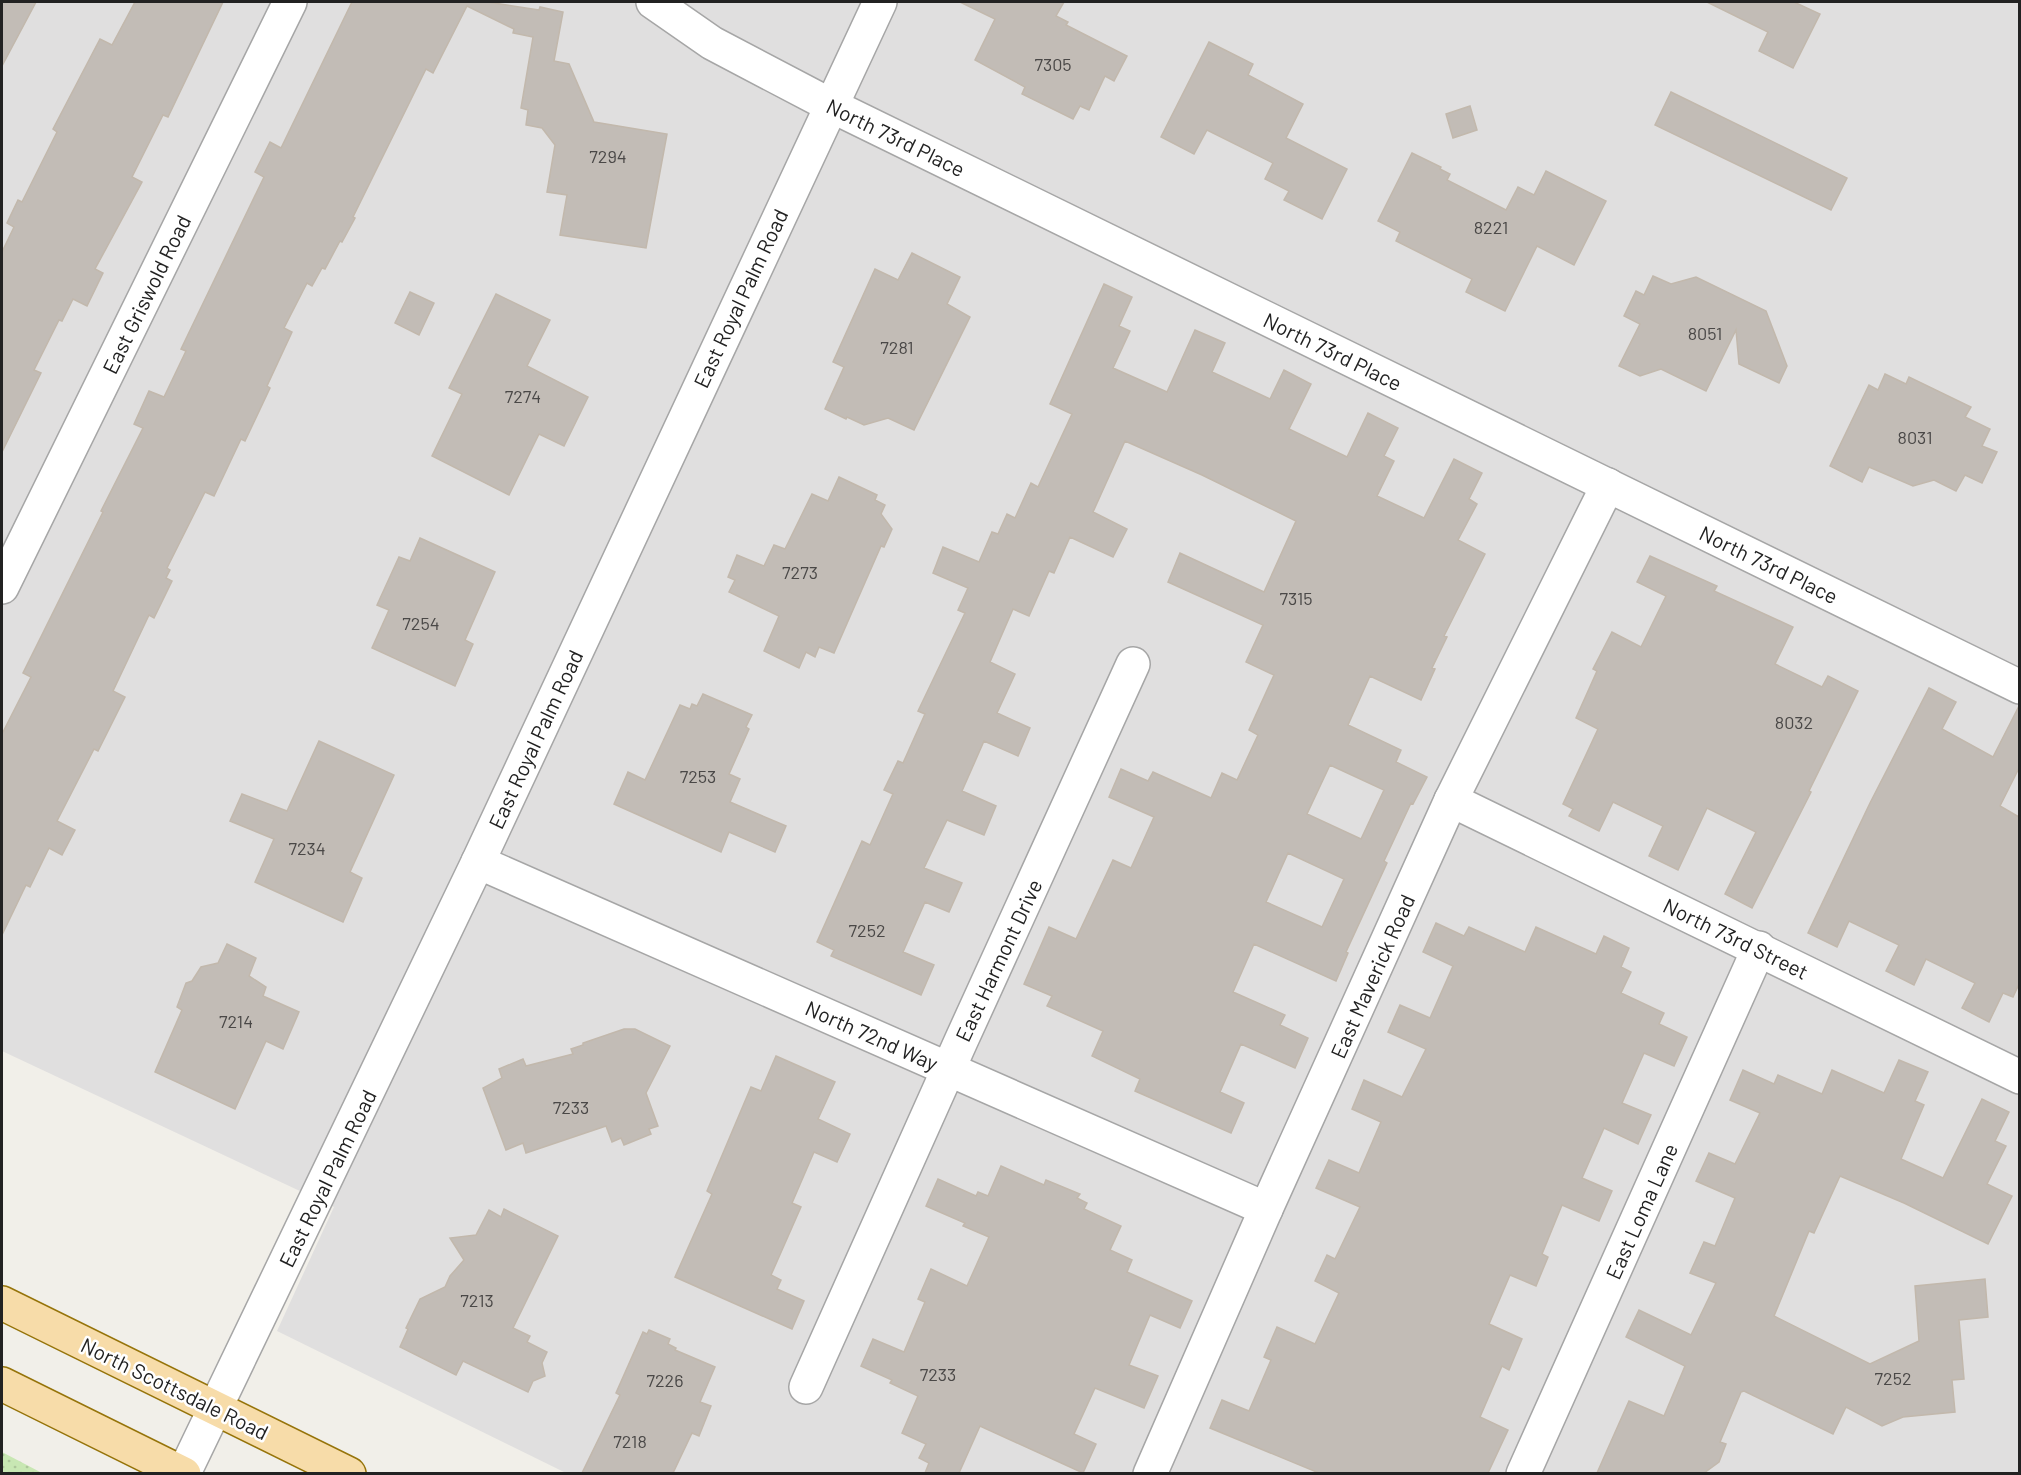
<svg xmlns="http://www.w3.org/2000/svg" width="2021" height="1475" font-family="Barlow,sans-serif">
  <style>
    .residential { fill: #e0dfdf }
    .grass { fill: url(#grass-dots) }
    .building { fill: #c2bcb6; stroke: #c2b8ac; stroke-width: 1.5; fill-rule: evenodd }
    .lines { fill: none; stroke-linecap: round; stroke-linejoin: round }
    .minor-casing { stroke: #a6a6a6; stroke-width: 36 }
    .primary-casing { stroke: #96740a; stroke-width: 36 }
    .minor { stroke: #fff; stroke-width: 33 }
    .primary { stroke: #f7dca9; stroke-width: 33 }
    .labels { text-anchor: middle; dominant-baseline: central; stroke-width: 5; stroke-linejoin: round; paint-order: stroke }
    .number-label { font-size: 18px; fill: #4a4847 }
    .street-label { font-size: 21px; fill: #222; stroke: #fff }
  </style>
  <defs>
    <pattern id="grass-dots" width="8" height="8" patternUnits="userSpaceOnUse" patternTransform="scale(1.5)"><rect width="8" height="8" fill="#c8e7b3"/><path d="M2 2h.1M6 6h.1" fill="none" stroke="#acc69a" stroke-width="1.8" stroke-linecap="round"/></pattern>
  </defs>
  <rect width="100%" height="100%" fill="#f1efe9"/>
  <polygon class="residential" points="2,2 2019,2 2019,1473 566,1473 277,1331 334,1207 2,1051"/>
  <polygon class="grass" points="2,1452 42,1473 2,1473"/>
  <g class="building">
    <polygon points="2,2 36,2 2,66"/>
    <polygon points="135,2 223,2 168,117 163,115 132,177 142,182 95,269 103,273 87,306 73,299 62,321 59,320 34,370 41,373 2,452 2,252 14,227 7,223 18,200 22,202 57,132 53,129 100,39 112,45"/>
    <polygon points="352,2 488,2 539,10 540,7 563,12 554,61 569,64 594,122 667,134 646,248 560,235 567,195 547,192 555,145 542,128 526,125 528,110 521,108 533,37 513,33 514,29 467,6 433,73 426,69 353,217 355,218 342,242 340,241 325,269 322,268 312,286 307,283 284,328 292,332 267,386 270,388 245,441 241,439 214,496 205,492 167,568 170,570 166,578 172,581 154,618 149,615 113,691 125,697 98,751 94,749 57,821 75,830 62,855 49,848 30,887 26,885 2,935 2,734 31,677 23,673 103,512 101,511 143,428 134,424 149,391 164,397 186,351 181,349 264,177 255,172 270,142 281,148"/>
    <polygon points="960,2 1064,2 1056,16 1068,22 1066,25 1127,56 1114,81 1105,76 1089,110 1080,106 1073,119 1022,94 1025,87 975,60 995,19"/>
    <polygon points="1707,2 1794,2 1820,14 1793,68 1759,51 1768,32"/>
    <polygon points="1209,42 1253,64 1248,75 1303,104 1286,138 1347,169 1322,219 1284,200 1289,191 1265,179 1273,163 1207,130 1194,154 1161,137"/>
    <polygon points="1671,92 1847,178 1831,210 1655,125"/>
    <polygon points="1470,106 1477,130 1453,138 1446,114"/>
    <polygon points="1412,153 1441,167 1440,169 1450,174 1447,180 1506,210 1518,187 1534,195 1546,171 1606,201 1574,265 1537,246 1505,311 1466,292 1472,279 1396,241 1400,232 1378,221"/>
    <polygon points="912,253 960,277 947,304 970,317 914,430 888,418 864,425 847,417 846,419 825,409 844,367 833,362 875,269 898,280"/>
    <polygon points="1653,276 1671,284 1696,277 1766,311 1787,366 1779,383 1739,364 1736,330 1706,391 1661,369 1640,376 1619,366 1640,324 1624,316 1636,291 1644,295"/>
    <path d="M1104,284L1132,297L1119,326L1130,331L1113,368L1167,392L1195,330L1225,343L1212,372L1270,399L1284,370L1311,384L1289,429L1347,457L1368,413L1398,428L1384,456L1394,461L1377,496L1424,518L1454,459L1482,473L1469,499L1477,504L1458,540L1485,554L1444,636L1447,637L1432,668L1435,669L1421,700L1370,676L1348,725L1401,750L1396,762L1427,777L1413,804L1411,803L1384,861L1387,863L1346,952L1348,953L1336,981L1254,944L1233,992L1285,1015L1280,1025L1308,1038L1295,1068L1241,1044L1220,1092L1244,1103L1231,1133L1135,1091L1140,1079L1092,1056L1103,1031L1047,1006L1052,996L1024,984L1049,927L1076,939L1113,860L1131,868L1154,817L1109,797L1121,769L1148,781L1153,772L1211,798L1222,773L1237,780L1258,735L1249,730L1274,675L1246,662L1263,625L1168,582L1180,553L1264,592L1296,521L1202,475L1125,441L1093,512L1127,529L1113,557L1070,537L1054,573L1049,571L1029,616L1013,609L990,662L1015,674L997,713L1030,728L1018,756L984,741L962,791L996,806L984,835L947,820L924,868L962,883L949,912L925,902L903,952L934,965L921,995L831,956L834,950L817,942L862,841L870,845L893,794L884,790L898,761L903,763L925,714L918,711L965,613L958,610L968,588L933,573L943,547L979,562L992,532L998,534L1007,514L1015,518L1031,483L1038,487L1072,414L1050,404ZM1330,765L1384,790L1361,839L1307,814ZM1288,853L1344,879L1322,927L1266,902Z"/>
    <polygon points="410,292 434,303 419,335 395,323"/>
    <polygon points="496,294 550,320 527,366 588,397 564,446 539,434 509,495 432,456 462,394 449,388"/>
    <polygon points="1885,374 1906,384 1909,377 1971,407 1965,417 1990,429 1982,446 1997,452 1982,483 1965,475 1956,491 1934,480 1913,486 1869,467 1862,482 1830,466 1869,385 1878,390"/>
    <polygon points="839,477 877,495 875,500 885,505 881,514 892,529 884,547 881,546 834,653 819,647 815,657 806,652 799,668 764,651 779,616 729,592 735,580 728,577 737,555 764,566 774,545 785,549 812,494 828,501"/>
    <polygon points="420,538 495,572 465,640 473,644 455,686 372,648 389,610 377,605 399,557 410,561"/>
    <polygon points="1650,556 1717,586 1714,591 1793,627 1775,664 1822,687 1828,676 1858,691 1809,791 1811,792 1752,908 1725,894 1756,832 1707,808 1678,870 1649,856 1663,826 1613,802 1599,831 1569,816 1573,809 1563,804 1598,729 1576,718 1597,671 1593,669 1612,632 1641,647 1666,596 1637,582"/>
    <polygon points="1929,688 1956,702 1942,729 1993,757 2019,706 2019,768 2000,806 2019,817 2019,984 2013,997 2003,993 1989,1022 1962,1008 1975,983 1926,959 1914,985 1886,971 1899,945 1849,921 1837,947 1808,933 1870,803"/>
    <polygon points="703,694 752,715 746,727 749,729 729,774 740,779 730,802 786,826 775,852 729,832 721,852 614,804 628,772 645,780 680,705 690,709 692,704 697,706"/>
    <polygon points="319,741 394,775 350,872 362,878 343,922 255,882 274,839 230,821 242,794 287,811"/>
    <polygon points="1436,923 1464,936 1469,927 1525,952 1536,927 1596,954 1604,936 1629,948 1621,967 1631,972 1621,993 1664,1013 1659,1024 1687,1037 1674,1066 1644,1053 1622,1103 1651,1115 1638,1144 1604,1128 1582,1178 1612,1191 1599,1221 1562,1205 1542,1254 1548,1257 1536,1286 1510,1275 1489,1324 1522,1339 1509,1370 1502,1366 1480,1417 1508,1430 1488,1473 1319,1473 1210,1428 1222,1400 1249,1411 1271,1360 1264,1357 1277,1327 1315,1344 1339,1293 1315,1281 1327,1255 1335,1259 1360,1207 1316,1188 1329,1160 1359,1173 1381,1122 1352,1109 1364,1080 1402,1097 1426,1049 1388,1032 1400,1005 1430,1018 1453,966 1423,952"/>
    <polygon points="227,944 256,958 249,976 266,987 263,996 299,1012 283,1049 266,1041 235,1109 155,1072 182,1010 177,1007 186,983 192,981 201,967 218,963"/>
    <polygon points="624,1029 635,1029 670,1046 646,1093 658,1126 649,1129 651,1134 624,1145 621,1138 612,1142 606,1126 526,1153 523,1143 506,1150 483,1088 502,1078 499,1069 523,1059 526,1066 573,1054 571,1049 583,1045 583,1043"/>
    <polygon points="776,1056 835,1082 818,1119 850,1134 837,1162 814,1152 792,1203 801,1207 771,1275 781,1280 777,1289 804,1301 792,1329 675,1277 712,1194 707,1191 751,1087 761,1091"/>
    <polygon points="1899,1060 1928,1072 1915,1101 1924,1105 1901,1159 1943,1178 1982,1099 2009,1112 1995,1141 2006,1146 1987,1184 2012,1196 1988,1244 1904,1203 1840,1176 1814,1233 1809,1231 1774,1316 1870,1364 1919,1341 1915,1286 1985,1279 1988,1317 1959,1320 1964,1379 1952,1380 1955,1412 1903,1417 1882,1426 1846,1407 1833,1434 1744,1391 1741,1392 1720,1442 1726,1444 1719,1462 1704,1473 1597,1473 1629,1401 1664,1416 1685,1366 1626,1337 1639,1310 1691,1335 1716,1283 1690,1273 1704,1242 1715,1246 1735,1198 1696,1181 1709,1153 1735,1164 1760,1113 1730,1100 1743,1070 1774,1084 1778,1075 1822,1094 1832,1070 1884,1093"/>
    <polygon points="1001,1166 1044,1185 1046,1180 1080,1194 1077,1198 1087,1203 1084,1209 1121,1226 1110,1250 1132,1260 1127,1272 1192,1301 1180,1328 1150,1315 1129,1365 1158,1376 1144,1408 1095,1388 1074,1434 1096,1444 1083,1473 980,1426 959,1473 925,1473 929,1463 919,1458 926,1444 902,1433 918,1396 890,1383 892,1380 861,1366 873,1339 904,1352 925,1302 918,1299 931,1269 967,1286 989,1237 963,1226 965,1223 926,1206 938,1179 976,1196 978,1192 988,1196"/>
    <polygon points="504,1209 558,1236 513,1328 530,1336 527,1342 547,1352 542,1363 545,1376 533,1381 528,1392 463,1361 456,1375 400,1347 408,1329 406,1328 420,1299 445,1287 450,1276 464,1260 450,1238 476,1235 489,1210 501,1217"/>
    <polygon points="649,1330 670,1339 668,1344 676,1348 675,1350 715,1367 700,1402 711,1406 699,1436 692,1433 673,1473 582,1473 620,1395 616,1393 643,1332 647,1334"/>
  </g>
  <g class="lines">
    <g class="minor-casing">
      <g id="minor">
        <polyline points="653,2 712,43 830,105 2020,687"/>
        <polyline points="2,587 290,2"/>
        <polyline points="1451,800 2020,1077"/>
        <polyline points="478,862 1266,1209"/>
        <polyline points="806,1387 961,1041 1133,664"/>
        <polyline points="184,1473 478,862 880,2"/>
        <polyline points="1150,1474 1266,1209 1451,800 1608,485"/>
        <polyline points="1523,1474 1759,948"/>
      </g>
    </g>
    <g class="primary-casing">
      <g id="primary">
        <polyline points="2,1303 349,1474"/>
        <polyline points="2,1384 184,1474"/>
      </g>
    </g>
    <use href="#minor" class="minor"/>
    <use href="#primary" class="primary"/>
  </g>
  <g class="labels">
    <g class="number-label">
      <text x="1053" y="64">7305</text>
      <text x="608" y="156">7294</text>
      <text x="1491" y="227">8221</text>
      <text x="1705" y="333">8051</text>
      <text x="897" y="347">7281</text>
      <text x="523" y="396">7274</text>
      <text x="1915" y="437">8031</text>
      <text x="800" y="572">7273</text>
      <text x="1296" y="598">7315</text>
      <text x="421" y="623">7254</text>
      <text x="1794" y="722">8032</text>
      <text x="698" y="776">7253</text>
      <text x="307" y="848">7234</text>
      <text x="867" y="930">7252</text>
      <text x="236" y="1021">7214</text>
      <text x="571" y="1107">7233</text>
      <text x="477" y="1300">7213</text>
      <text x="938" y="1374">7233</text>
      <text x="1893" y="1378">7252</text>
      <text x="665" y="1380">7226</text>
      <text x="630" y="1441">7218</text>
    </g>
    <g class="street-label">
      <text transform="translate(896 137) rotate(26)">North 73rd Place</text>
      <text transform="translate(146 294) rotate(-64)">East Griswold Road</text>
      <text transform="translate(740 298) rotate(-65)">East Royal Palm Road</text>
      <text transform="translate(1333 351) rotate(26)">North 73rd Place</text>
      <text transform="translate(1769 564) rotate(26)">North 73rd Place</text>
      <text transform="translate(535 739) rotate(-65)">East Royal Palm Road</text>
      <text transform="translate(1736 938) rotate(26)">North 73rd Street</text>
      <text transform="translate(998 960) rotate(-65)">East Harmont Drive</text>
      <text transform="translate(1372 976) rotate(-66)">East Maverick Road</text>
      <text transform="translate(872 1035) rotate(24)">North 72nd Way</text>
      <text transform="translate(327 1178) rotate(-64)">East Royal Palm Road</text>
      <text transform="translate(1641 1211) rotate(-66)">East Loma Lane</text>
      <text transform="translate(175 1388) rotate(26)">North Scottsdale Road</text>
    </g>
  </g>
  <rect width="2021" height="1475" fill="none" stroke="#222222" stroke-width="6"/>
</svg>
